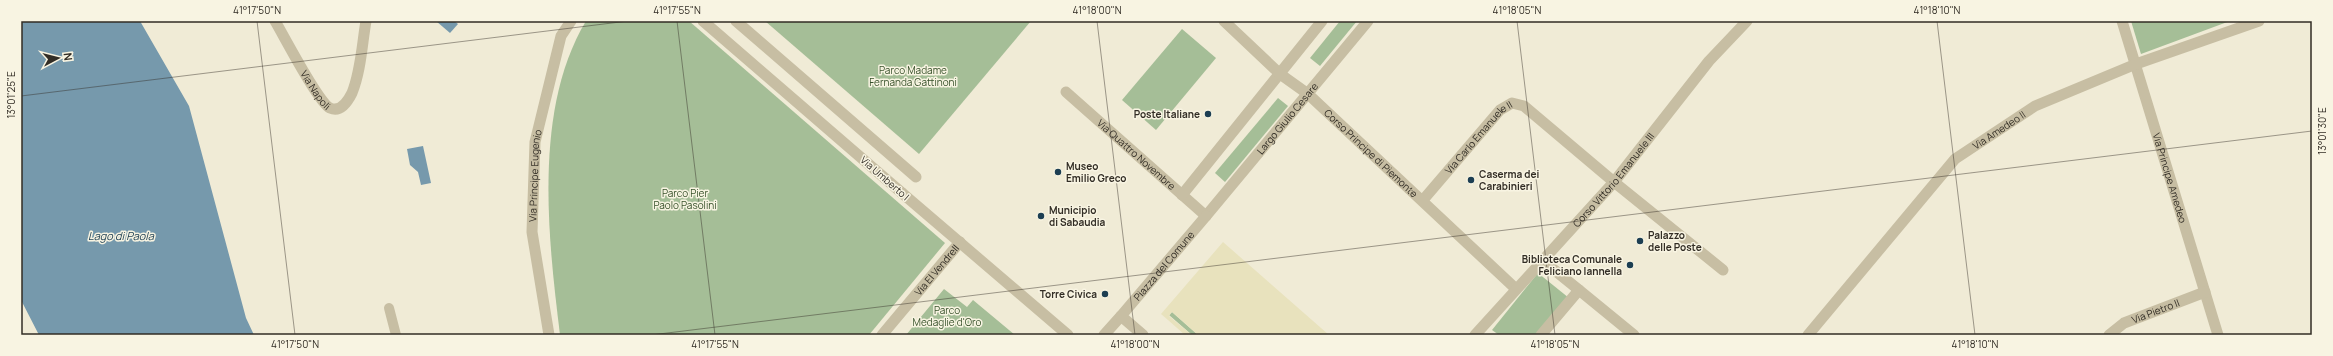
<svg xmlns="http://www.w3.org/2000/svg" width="2333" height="356" font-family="Manrope,sans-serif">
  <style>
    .green { fill: #a5be97 }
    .plaza { fill: #e8e2bd }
    .water { fill: #7699ac }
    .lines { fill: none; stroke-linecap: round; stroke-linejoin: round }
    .service { stroke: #c7bea3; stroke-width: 10 }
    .pedestrian { stroke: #c7bea3; stroke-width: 11 }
    .minor { stroke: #c7bea3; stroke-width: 11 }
    .tertiary { stroke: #c7bea3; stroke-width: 11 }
    .ticks { fill: none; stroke: #322d25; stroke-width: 1; stroke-opacity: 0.45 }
    .poi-dot { fill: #1c3e52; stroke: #f8f4e2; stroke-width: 1.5 }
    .labels { text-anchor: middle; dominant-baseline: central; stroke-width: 3; stroke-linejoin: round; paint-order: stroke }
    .park-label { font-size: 10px; fill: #365029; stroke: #f8f4e2 }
    .street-label { font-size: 10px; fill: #322d25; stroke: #f8f4e2 }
    .poi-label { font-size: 10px; font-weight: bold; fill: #322d25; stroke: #f8f4e2; text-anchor: start }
    .water-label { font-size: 11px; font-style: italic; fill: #1c3e52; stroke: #f8f4e2 }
    .neatline { fill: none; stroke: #322d25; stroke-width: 1.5 }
    .ticks-label { font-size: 10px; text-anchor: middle; fill: #322d25 }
  </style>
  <rect width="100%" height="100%" fill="#f0ebd6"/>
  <g class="green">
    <path d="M586,21H689L945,243L869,335H560C548,237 533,109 586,21Z"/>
    <polygon points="765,21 1031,21 919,154"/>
    <polygon points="1340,21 1357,21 1320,66 1310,58"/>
    <polygon points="2131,21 2230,21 2141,54"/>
    <polygon points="1182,29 1216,58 1156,130 1122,100"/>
    <polygon points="1278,98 1288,106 1225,182 1215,173"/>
    <polygon points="1538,273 1569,298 1539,335 1499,335 1492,330"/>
    <polygon points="944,289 967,307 973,300 1015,335 906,335"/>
    <polygon points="1172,312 1198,335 1192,335 1169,315"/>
  </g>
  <polygon class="plaza" points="1223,242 1329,335 1198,335 1172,312 1169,316 1192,335 1185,335 1168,320 1161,314"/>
  <g class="water">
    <polygon points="21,21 140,21 189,106 246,318 254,335 39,335 21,300"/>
    <polygon points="436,21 454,21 458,24 450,33"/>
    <polygon points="423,146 431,183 421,185 418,172 410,165 407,149"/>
  </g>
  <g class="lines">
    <polyline class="service" points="389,308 396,335"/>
    <g class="pedestrian">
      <polyline points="703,21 902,193"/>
      <polyline points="736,21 916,177"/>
      <polyline points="1614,182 1723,270"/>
    </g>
    <g class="minor">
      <path id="s1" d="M275,21C284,36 318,102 330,108C341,113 348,101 352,93C361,71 362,44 366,21"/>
      <path id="s2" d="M2122,21L2218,335"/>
      <path id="s3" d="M1066,92L1206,216L1368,21"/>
      <polyline points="902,193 1068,335"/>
      <polyline points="1182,195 1322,21"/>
      <path id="s4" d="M1423,200L1500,110L1512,103L1524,106L1614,182"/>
      <polyline points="1579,290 1634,335"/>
      <path id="s5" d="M549,335L532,232L535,142L561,36L571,21"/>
      <path id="s6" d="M882,335L960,242"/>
      <polyline points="1104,335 1121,316"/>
      <polyline points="1541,335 1579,290 1542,260"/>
      <path id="s7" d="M1808,335L1955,159L2035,106L2136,64L2259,21"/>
      <path id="s8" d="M2109,335L2124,323L2205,292"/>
    </g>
    <g class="tertiary">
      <path id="s9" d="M1224,21L1280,74L1308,94L1516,289"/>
      <path id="s10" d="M1143,335L1121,316L1206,216"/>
      <path id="s11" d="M1475,335L1614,182L1709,61L1747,21"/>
    </g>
  </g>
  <path class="ticks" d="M257,21L295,335M677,21L715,335M1097,21L1135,335M1517,21L1555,335M1937,21L1975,335M21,96L628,21M651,335L2312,131"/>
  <g class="poi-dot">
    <circle cx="1208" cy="114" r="4"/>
    <circle cx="1058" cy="172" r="4"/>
    <circle cx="1471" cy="180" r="4"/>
    <circle cx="1041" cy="216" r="4"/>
    <circle cx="1640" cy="241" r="4"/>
    <circle cx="1630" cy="265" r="4"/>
    <circle cx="1105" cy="294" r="4"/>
  </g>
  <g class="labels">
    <g class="park-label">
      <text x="913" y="70">Parco Madame<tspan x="913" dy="12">Fernanda Gattinoni</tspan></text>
      <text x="685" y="193">Parco Pier<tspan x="685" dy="12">Paolo Pasolini</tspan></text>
      <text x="947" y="310">Parco<tspan x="947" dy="12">Medaglie d'Oro</tspan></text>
    </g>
    <g class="street-label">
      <text stroke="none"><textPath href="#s1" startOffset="80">Via Napoli</textPath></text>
      <text stroke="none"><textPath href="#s3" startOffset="314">Largo Giulio Cesare</textPath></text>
      <text stroke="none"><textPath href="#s7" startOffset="282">Via Amedeo II</textPath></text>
      <text stroke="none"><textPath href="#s4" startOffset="84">Via Carlo Emanuele II</textPath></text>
      <text stroke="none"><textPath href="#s9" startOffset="198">Corso Principe di Piemonte</textPath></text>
      <text stroke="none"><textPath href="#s3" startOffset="94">Via Quattro Novembre</textPath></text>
      <text stroke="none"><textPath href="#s5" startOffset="161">Via Principe Eugenio</textPath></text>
      <text transform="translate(885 178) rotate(41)">Via Umberto I</text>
      <text stroke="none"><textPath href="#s2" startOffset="164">Via Principe Amedeo</textPath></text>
      <text stroke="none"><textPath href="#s11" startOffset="208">Corso Vittorio Emanuele III</textPath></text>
      <text stroke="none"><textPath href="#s10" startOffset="95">Piazza del Comune</textPath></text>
      <text stroke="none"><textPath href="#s6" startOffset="85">Via El Vendrell</textPath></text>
      <text stroke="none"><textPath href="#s8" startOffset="53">Via Pietro II</textPath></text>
    </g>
    <g class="poi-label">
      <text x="1200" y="114" text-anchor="end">Poste Italiane</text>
      <text x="1066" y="166">Museo<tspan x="1066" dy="12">Emilio Greco</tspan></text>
      <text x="1479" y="174">Caserma dei<tspan x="1479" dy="12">Carabinieri</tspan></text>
      <text x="1049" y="210">Municipio<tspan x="1049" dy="12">di Sabaudia</tspan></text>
      <text x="1648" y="235">Palazzo<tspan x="1648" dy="12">delle Poste</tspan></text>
      <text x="1622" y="259" text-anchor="end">Biblioteca Comunale<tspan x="1622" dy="12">Feliciano Iannella</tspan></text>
      <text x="1097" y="294" text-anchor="end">Torre Civica</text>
    </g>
    <g class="water-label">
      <text x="121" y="235">Lago di Paola</text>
    </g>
  </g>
  <rect width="2333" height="356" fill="none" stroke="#f8f4e2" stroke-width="44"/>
  <g transform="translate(58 58) rotate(83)" stroke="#f8f4e2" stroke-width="3" paint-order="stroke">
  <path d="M0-3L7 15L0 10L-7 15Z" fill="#322d25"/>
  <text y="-6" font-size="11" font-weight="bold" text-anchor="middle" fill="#322d25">N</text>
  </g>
  <rect x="22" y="22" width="2289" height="312" class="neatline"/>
  <g class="ticks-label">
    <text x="257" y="14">41°17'50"N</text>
    <text x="677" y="14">41°17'55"N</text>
    <text x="1097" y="14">41°18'00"N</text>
    <text x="1517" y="14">41°18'05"N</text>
    <text x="1937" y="14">41°18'10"N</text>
    <text transform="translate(11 95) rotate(-90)" y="4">13°01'25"E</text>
    <text transform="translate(2322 131) rotate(-90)" y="4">13°01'30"E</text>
    <text x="295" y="348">41°17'50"N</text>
    <text x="715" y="348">41°17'55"N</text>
    <text x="1135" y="348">41°18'00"N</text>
    <text x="1555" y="348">41°18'05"N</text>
    <text x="1975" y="348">41°18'10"N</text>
  </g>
</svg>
